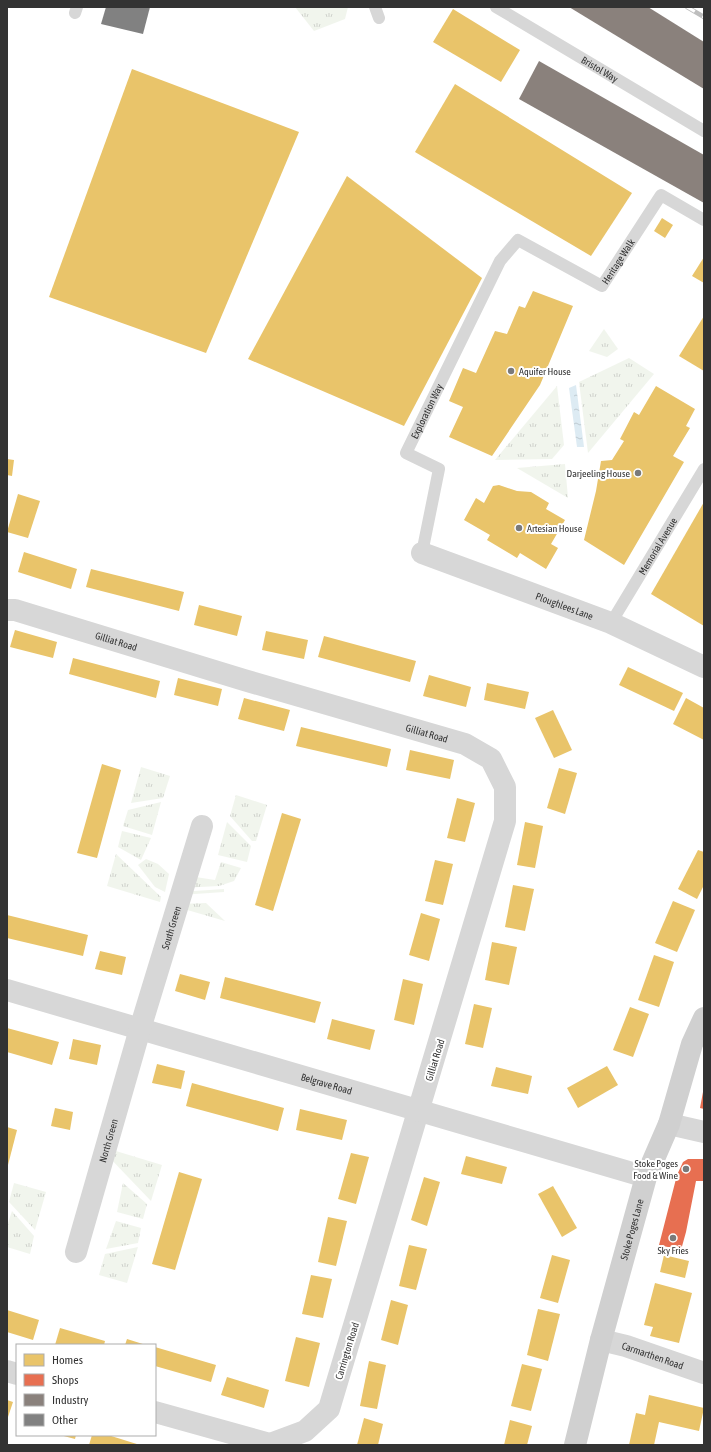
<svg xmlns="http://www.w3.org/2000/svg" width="711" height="1452" font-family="'Asap Condensed',sans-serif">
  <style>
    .grass { fill: url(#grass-tufts) }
    .water { fill: url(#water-ripples) }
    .homes { fill: #e9c46a }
    .shops { fill: #e76f51 }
    .industry { fill: #8a817c }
    .building { fill: #818181 }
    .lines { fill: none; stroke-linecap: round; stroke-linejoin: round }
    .lane { stroke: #d7d7d7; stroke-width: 12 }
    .street { stroke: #d7d7d7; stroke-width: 22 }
    .secondary { stroke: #d0d0d0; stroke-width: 22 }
    .rail-casing { stroke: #bebebe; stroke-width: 4.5 }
    .rail { stroke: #fff; stroke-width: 3; stroke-dasharray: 9; stroke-linecap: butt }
    .poi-dot { fill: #7a7a7a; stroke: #fff; stroke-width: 1.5 }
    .labels { text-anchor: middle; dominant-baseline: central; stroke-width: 4; stroke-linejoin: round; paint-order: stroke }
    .street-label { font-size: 10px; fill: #333; stroke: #fff }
    .poi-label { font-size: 10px; fill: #333; stroke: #fff; text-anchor: start }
  </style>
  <defs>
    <pattern id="grass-tufts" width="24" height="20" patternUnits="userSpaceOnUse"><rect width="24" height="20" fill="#f1f5ed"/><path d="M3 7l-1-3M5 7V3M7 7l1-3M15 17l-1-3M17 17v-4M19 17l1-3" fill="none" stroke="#cfd2cc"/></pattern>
    <pattern id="water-ripples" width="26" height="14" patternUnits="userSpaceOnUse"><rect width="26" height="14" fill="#ddebf3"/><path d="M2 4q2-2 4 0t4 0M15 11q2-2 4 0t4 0" fill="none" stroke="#becad1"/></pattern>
  </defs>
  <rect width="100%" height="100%" fill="#fff"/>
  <g class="grass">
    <polygon points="295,7 348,7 345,19 314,31"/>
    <polygon points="604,329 618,349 607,357 589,351"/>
    <polygon points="629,358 654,374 588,453 579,382"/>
    <polygon points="557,386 564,445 552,459 495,460"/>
    <polygon points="565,464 568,498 517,468"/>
    <polygon points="141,767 170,776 163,798 131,803"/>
    <polygon points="236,795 267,805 256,841 252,841 230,816"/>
    <polygon points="161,802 152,835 123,826 128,810"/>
    <polygon points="227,822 251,846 247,862 218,855"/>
    <polygon points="122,831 151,838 141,860 118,847"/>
    <polygon points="116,854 161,897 160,902 107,886"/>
    <polygon points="146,859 158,864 169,874 165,892 155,887 138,865"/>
    <polygon points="221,862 241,868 234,881 219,886 181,888 189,876 215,880"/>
    <polygon points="224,889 224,892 180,895 180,892"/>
    <polygon points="206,903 225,921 177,907 179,904"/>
    <polygon points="106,1148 162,1165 151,1201 106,1154"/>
    <polygon points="14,1183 46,1192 35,1230 9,1202"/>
    <polygon points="123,1183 147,1204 143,1219 117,1212"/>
    <polygon points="12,1211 34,1236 30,1254 7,1247 7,1226"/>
    <polygon points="116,1221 141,1228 138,1243 106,1249"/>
    <polygon points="138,1247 127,1283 99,1275 105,1254"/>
  </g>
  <polygon class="water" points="576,385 584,447 577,447 569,388"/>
  <g class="homes">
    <polygon points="453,9 520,50 501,82 433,42"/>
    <polygon points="132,69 299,132 206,353 49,297"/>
    <polygon points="455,84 632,193 591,256 415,152"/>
    <polygon points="347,176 482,278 404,426 248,359"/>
    <polygon points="662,218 673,225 665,238 654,231"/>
    <polygon points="704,257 704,283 692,276"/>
    <polygon points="533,291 573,306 540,385 492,456 449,437 463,407 449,401 463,368 476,373 495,331 507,334 519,306 525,308"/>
    <polygon points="704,316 704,371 679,356"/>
    <polygon points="656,386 695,409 686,426 690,428 673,456 684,462 624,565 584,540 596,491 601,461 612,460 624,441 620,439 634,412 639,415"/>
    <polygon points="7,459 14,460 12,476 7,475"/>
    <polygon points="499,485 517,491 531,492 549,503 546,509 565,520 551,544 558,548 546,569 520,553 517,558 487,540 490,535 464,520 476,498 484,503 493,486"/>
    <polygon points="18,494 40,501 28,538 7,532"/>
    <polygon points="704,502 704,626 651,594"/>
    <polygon points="24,552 77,569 71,589 18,572"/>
    <polygon points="91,569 184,592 179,611 86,587"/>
    <polygon points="199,605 242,616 237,636 194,625"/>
    <polygon points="15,630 57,642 53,658 10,647"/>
    <polygon points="266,631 308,640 304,659 262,650"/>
    <polygon points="324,636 416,661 410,682 318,657"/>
    <polygon points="73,658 160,681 156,698 69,674"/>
    <polygon points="628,667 683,693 674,711 619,685"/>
    <polygon points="429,675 471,687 466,707 423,696"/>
    <polygon points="178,678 222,689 218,706 174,695"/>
    <polygon points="487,683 529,692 525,709 484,700"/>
    <polygon points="244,698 290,710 284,731 238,719"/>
    <polygon points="686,698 704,708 704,740 673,724"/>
    <polygon points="553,710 572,750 554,758 535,718"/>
    <polygon points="301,727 391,749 387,767 296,746"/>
    <polygon points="410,750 454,760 450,779 406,770"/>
    <polygon points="102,764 121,770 97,858 77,853"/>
    <polygon points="559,768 577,773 565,814 547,808"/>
    <polygon points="457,798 475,803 465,842 447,838"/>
    <polygon points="282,813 301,819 273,911 255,905"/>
    <polygon points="525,822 543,826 535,868 517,865"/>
    <polygon points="698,850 704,852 704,885 697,899 678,889"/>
    <polygon points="435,860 453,864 443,905 425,901"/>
    <polygon points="513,885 534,889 525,931 505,927"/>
    <polygon points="673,901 695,910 677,952 655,943"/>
    <polygon points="421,913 440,919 429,961 409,955"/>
    <polygon points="7,915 88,935 83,956 7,938"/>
    <polygon points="492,942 517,947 509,985 485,980"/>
    <polygon points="100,951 126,957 122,975 95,969"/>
    <polygon points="654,955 674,962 659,1007 638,1000"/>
    <polygon points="180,974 210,982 205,1000 175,991"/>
    <polygon points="225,977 321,1002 315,1023 220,998"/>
    <polygon points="403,979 423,984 414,1025 394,1020"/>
    <polygon points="474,1004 492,1008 483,1048 465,1044"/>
    <polygon points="630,1007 649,1014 633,1057 613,1050"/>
    <polygon points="332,1019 375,1030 370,1050 327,1039"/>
    <polygon points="7,1028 59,1042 52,1065 7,1052"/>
    <polygon points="73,1039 101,1045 97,1065 69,1059"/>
    <polygon points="157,1064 185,1071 181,1089 152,1083"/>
    <polygon points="607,1066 618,1085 578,1108 567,1088"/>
    <polygon points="496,1067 532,1076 528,1094 491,1086"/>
    <polygon points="192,1083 284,1108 278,1131 186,1106"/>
    <polygon points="55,1108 73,1112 70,1130 51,1126"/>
    <polygon points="300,1109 347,1120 342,1140 296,1130"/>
    <polygon points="7,1127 17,1130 8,1165 7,1165"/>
    <polygon points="351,1153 369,1157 356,1204 338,1199"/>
    <polygon points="466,1156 507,1167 502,1184 461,1174"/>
    <polygon points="179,1172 202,1179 175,1270 152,1264"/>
    <polygon points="424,1177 440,1182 427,1226 411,1220"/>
    <polygon points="553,1186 577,1228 562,1237 538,1194"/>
    <polygon points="328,1217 347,1221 336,1266 318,1262"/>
    <polygon points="409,1245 427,1249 416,1290 399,1286"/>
    <polygon points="552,1255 570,1260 558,1303 540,1298"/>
    <polygon points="664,1255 689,1261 685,1278 660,1272"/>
    <polygon points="311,1275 332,1279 323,1318 302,1314"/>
    <polygon points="655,1283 692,1293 679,1343 650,1336 653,1327 644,1325"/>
    <polygon points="391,1300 408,1305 398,1345 381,1340"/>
    <polygon points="538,1309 560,1314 548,1361 527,1355"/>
    <polygon points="7,1310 39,1320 33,1340 7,1332"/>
    <polygon points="60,1328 105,1341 104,1345 55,1345"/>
    <polygon points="296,1337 320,1343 309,1387 285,1381"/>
    <polygon points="127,1339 146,1345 125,1345"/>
    <polygon points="155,1347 216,1365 211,1382 155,1366"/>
    <polygon points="369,1361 386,1365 377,1409 360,1406"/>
    <polygon points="522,1364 542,1369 531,1411 511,1406"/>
    <polygon points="227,1377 269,1390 264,1408 221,1395"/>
    <polygon points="649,1395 704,1408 699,1431 659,1422 654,1445 629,1445 636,1413 645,1415"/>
    <polygon points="7,1400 13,1402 7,1420"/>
    <polygon points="364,1418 383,1424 378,1445 357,1445"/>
    <polygon points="510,1420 532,1426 527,1445 504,1445"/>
    <polygon points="60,1435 76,1435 75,1439"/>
    <polygon points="92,1435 108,1435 140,1445 89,1445"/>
  </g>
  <g class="shops">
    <polygon points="703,1092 704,1092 704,1109 700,1108"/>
    <polygon points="688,1159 704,1159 704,1181 696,1181 686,1232 681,1250 659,1245 677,1175 683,1162"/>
  </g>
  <g class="industry">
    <polygon points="569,7 648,7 704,42 704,89"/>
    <polygon points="539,61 704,155 704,203 519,99"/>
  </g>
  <polygon class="building" points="106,7 150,7 143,34 101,24"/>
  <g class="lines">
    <g class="lane">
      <polyline points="375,7 379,18"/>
      <path id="s1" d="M496,7L704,131"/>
      <polyline points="75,13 77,7"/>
      <path id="s2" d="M422,553L439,469L406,453L500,261L518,240L602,286L661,195L704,220"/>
      <path id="s3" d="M611,623L704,469"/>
    </g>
    <g class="street">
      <path id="s4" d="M422,553L611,623L704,667"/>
      <path id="s5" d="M7,610H15L244,680L465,744L491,759L505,787V821L329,1409L305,1431L270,1444L155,1412"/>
      <path id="s6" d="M7,990L646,1177"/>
      <polyline points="669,1124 704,1132"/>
      <path id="s7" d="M76,1252L140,1029L202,826"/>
      <path id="s8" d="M601,1340L626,1346L704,1373"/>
      <polyline points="7,1371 17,1374"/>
    </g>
    <path class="secondary" id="s9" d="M575,1445L601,1340L646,1177L669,1124L692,1044L704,1018"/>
    <g class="rail-casing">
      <polyline id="rail" points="687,7 704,17"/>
    </g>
    <use href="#rail" class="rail"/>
  </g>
  <g class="poi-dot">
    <circle cx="511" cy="371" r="4"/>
    <circle cx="638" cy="473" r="4"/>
    <circle cx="519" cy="528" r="4"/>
    <circle cx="686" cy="1169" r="4"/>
    <circle cx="673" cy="1238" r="4"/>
  </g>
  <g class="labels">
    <g class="street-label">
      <text stroke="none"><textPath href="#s1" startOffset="121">Bristol Way</textPath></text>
      <text stroke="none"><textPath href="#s2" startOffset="489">Heritage Walk</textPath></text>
      <text stroke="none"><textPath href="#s2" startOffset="169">Exploration Way</textPath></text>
      <text stroke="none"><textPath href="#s3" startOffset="90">Memorial Avenue</textPath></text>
      <text stroke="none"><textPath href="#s4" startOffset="152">Ploughlees Lane</textPath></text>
      <text stroke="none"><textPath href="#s5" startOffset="114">Gilliat Road</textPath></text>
      <text stroke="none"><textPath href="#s5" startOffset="438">Gilliat Road</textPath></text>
      <text stroke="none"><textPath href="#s7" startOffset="338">South Green</textPath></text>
      <text transform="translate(435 1060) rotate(-73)">Gilliat Road</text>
      <text stroke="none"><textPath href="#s6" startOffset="333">Belgrave Road</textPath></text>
      <text stroke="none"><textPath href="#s7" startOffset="116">North Green</textPath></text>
      <text stroke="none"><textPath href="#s9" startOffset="223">Stoke Poges Lane</textPath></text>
      <text transform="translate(347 1351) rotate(-73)">Carrington Road</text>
      <text stroke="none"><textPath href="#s8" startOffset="54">Carmarthen Road</textPath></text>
    </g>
    <g class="poi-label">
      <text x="519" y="371">Aquifer House</text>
      <text x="630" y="473" text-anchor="end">Darjeeling House</text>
      <text x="527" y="528">Artesian House</text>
      <text x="678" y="1163" text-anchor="end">Stoke Poges<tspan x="678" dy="12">Food &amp; Wine</tspan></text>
      <text x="673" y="1250" text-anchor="middle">Sky Fries</text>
    </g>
  </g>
  <rect width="711" height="1452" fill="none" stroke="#333333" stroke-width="16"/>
  <rect x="16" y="1344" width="140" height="92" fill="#ffffff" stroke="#adadad"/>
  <rect x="24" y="1354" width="20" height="12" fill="#e9c46a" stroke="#adadad"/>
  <text x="52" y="1364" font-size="12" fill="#333333">Homes</text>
  <rect x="24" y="1374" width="20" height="12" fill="#e76f51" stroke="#adadad"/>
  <text x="52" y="1384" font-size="12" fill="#333333">Shops</text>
  <rect x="24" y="1394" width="20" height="12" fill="#8a817c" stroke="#adadad"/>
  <text x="52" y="1404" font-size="12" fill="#333333">Industry</text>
  <rect x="24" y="1414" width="20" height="12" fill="#818181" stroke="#adadad"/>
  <text x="52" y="1424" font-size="12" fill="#333333">Other</text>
</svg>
